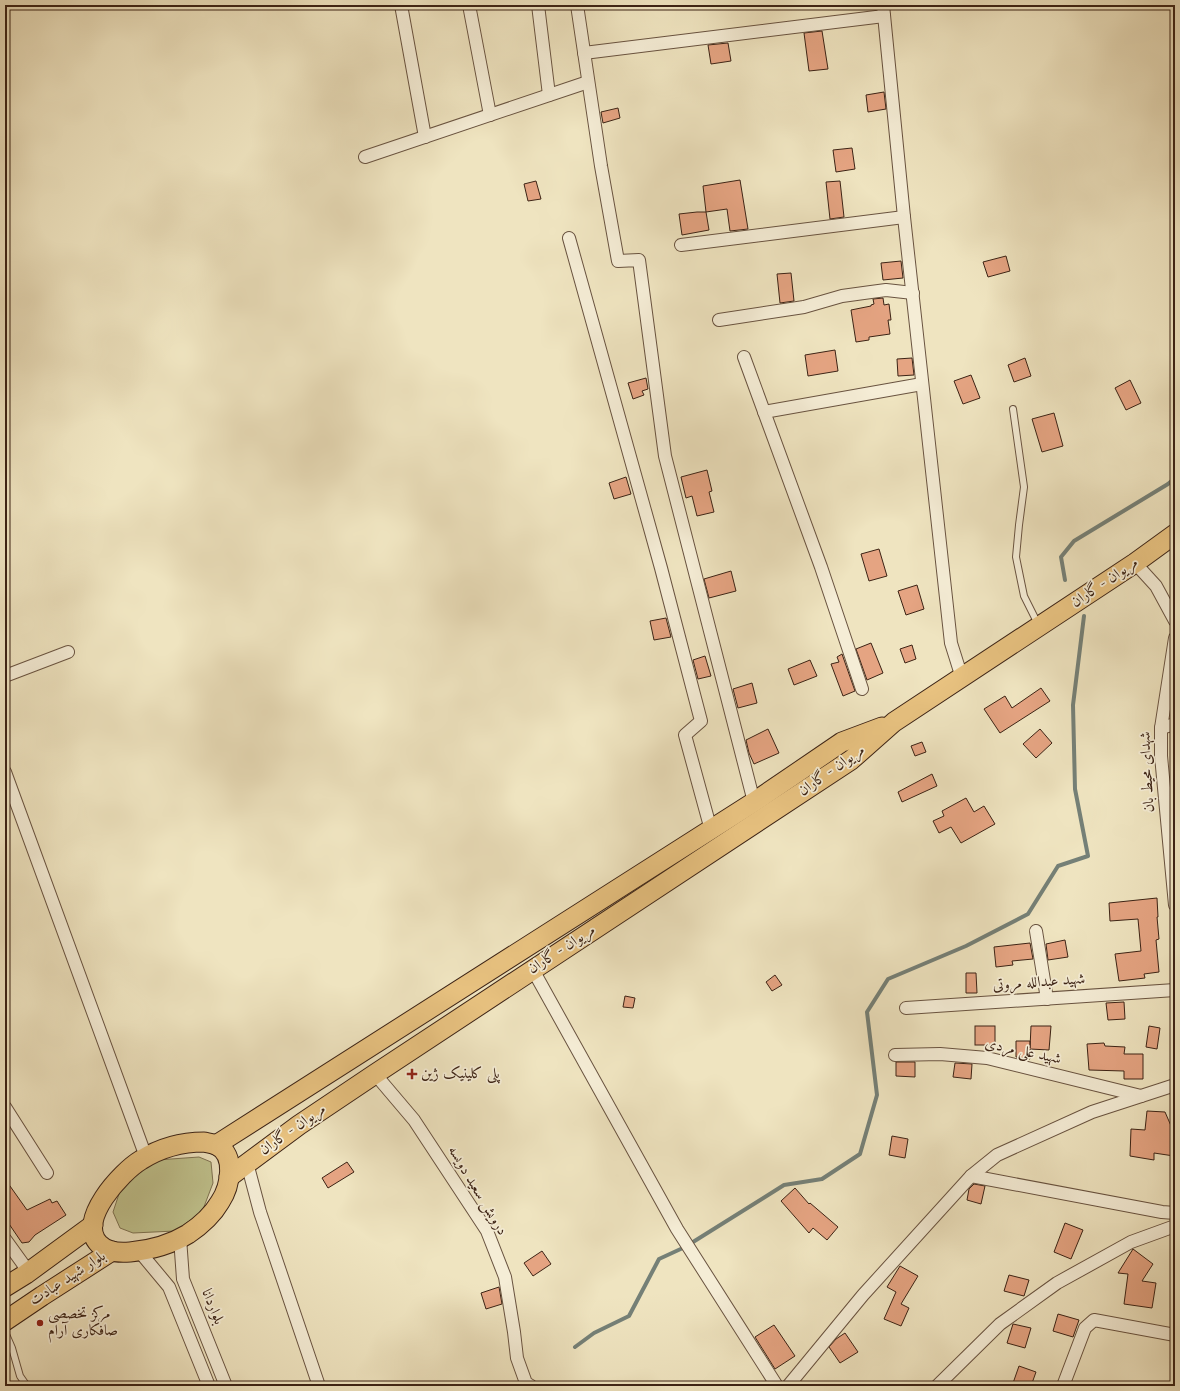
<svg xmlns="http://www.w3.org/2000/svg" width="1180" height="1391" font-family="'Old Standard TT',Amiri,serif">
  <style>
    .green { fill: #c0c28d; stroke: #7e7251 }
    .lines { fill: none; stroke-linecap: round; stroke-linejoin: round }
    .stream { stroke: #758077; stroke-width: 4 }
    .building { fill: #e5a482; stroke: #3c2315 }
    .lane-casing { stroke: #695340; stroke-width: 8 }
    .street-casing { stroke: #695340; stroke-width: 14 }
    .primary-casing { stroke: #3c2315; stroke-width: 21 }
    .lane { stroke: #f5edd6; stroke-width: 6 }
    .street { stroke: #f5edd6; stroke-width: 12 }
    .primary { stroke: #e8c280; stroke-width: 19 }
    .poi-dot { fill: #8f2418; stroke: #f5edd6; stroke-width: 1.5 }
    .labels { text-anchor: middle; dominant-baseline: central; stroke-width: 3.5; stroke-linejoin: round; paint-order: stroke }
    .street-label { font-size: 15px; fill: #3c2315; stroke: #f5edd6 }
    .poi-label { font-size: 15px; fill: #3c2315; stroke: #f5edd6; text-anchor: start }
  </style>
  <rect width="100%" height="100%" fill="#efe4c0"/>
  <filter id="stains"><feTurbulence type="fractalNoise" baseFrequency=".005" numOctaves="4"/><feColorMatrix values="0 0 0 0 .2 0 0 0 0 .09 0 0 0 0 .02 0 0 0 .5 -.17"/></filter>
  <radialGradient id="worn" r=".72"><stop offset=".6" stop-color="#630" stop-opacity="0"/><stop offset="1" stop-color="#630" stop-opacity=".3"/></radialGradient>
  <polygon class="green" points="199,1157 211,1162 213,1183 202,1212 175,1231 133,1233 120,1228 113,1212 122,1185 157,1160"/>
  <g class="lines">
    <g class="stream">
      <polyline points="1065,580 1061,557 1074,541 1168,484 1175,478"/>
      <polyline points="575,1347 594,1333 629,1316 659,1259 685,1247 784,1185 822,1179 860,1154 877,1095 867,1012 888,979 966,946 1028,914 1058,866 1088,856 1075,789 1073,705 1084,616"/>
    </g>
  </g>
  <g class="building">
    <polygon points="822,31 828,69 809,71 804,33"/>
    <polygon points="728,43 731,61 711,64 708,45"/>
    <polygon points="884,92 886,109 868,112 866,95"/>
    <polygon points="618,108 620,118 603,123 601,112"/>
    <polygon points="852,148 855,169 836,172 833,150"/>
    <polygon points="740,180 748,229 730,231 727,209 706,212 703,186"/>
    <polygon points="536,181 541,199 528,201 524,184"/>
    <polygon points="840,181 844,217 830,219 826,182"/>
    <polygon points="697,212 706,212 709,230 682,235 679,214"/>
    <polygon points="1006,256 1010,271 988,277 983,262"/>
    <polygon points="901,261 903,278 883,280 881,263"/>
    <polygon points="791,273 794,301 780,303 777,274"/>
    <polygon points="883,298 884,305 889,304 891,320 888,320 890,334 869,337 869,340 856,342 851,310 871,306 871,305 874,304 873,299"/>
    <polygon points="835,350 838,371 808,376 805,355"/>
    <polygon points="912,358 914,375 898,376 897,359"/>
    <polygon points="1025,358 1031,376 1014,382 1008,365"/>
    <polygon points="971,375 980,398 963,404 954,381"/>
    <polygon points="646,378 648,389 642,391 644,395 633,399 628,383"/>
    <polygon points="1130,380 1141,403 1126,410 1115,388"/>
    <polygon points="1054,413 1063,446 1042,452 1032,419"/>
    <polygon points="707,470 712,491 709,492 714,512 697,516 692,496 686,498 681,477"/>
    <polygon points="626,477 631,494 614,499 609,483"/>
    <polygon points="879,549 887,576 869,581 861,554"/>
    <polygon points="731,571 736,591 709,598 704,579"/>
    <polygon points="917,585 924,609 906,615 898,591"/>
    <polygon points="666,618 671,637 654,640 650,621"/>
    <polygon points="871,643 883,673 867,680 856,649"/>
    <polygon points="912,645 916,659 905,663 900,649"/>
    <polygon points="842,654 855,691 843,696 831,664 839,662 837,657"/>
    <polygon points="705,656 711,676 698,679 693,660"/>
    <polygon points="810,660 817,676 794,685 788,669"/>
    <polygon points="752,683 757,703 738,708 733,689"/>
    <polygon points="1041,688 1050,701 1000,733 984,709 1005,696 1012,708"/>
    <polygon points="768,729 779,753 754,764 749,753 746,740"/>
    <polygon points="1040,729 1052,743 1036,758 1023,744"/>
    <polygon points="922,742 926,752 915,756 911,746"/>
    <polygon points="932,774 937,786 902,802 898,792"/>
    <polygon points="966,798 974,812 984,806 995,824 961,843 951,827 939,833 933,821 944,816 942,811"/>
    <polygon points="1157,898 1158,917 1157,917 1159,939 1156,940 1159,972 1144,974 1145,978 1119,981 1115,954 1141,951 1138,919 1110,921 1109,903"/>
    <polygon points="1065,940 1068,957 1048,960 1046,944"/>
    <polygon points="1030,943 1033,959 1012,961 1013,965 996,967 994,947"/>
    <polygon points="966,973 976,973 977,993 966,993"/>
    <polygon points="775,975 782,985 772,991 766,982"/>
    <polygon points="625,996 635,998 633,1008 623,1007"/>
    <polygon points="1124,1002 1125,1019 1108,1020 1106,1003"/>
    <rect x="975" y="1026" width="20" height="19"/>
    <polygon points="1031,1026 1051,1026 1049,1050 1030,1049 1030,1059 1016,1057 1016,1041 1030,1041 1030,1048"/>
    <polygon points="1149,1026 1160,1028 1157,1049 1146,1047"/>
    <polygon points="1104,1043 1105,1046 1125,1047 1124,1054 1143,1054 1143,1079 1124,1079 1124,1071 1089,1070 1087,1044"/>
    <polygon points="896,1062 915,1062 915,1077 896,1076"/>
    <polygon points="955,1063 972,1064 971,1079 953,1077"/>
    <polygon points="1147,1111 1165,1112 1175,1135 1174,1156 1154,1153 1154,1160 1130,1156 1131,1129 1145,1130"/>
    <polygon points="892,1136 908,1139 905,1158 889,1155"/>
    <polygon points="347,1162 354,1172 328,1188 322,1178"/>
    <polygon points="5,1179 27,1210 50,1199 52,1203 57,1201 66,1215 35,1235 29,1242 22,1243 5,1218"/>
    <polygon points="974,1184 985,1186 981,1204 967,1200 969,1189"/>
    <polygon points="795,1188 809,1204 810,1203 838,1227 827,1240 813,1228 809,1233 781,1201"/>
    <polygon points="1065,1223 1083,1230 1071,1259 1054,1252"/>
    <polygon points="1133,1249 1153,1264 1142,1281 1156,1283 1152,1308 1124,1304 1128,1274 1118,1273"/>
    <polygon points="542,1251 551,1264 533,1276 524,1263"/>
    <polygon points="900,1266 918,1276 901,1304 909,1308 901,1326 884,1319 896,1292 887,1287"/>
    <polygon points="1009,1275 1029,1280 1024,1296 1004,1291"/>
    <polygon points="499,1287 502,1304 486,1309 481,1293"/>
    <polygon points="1058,1314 1079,1320 1073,1337 1053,1331"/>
    <polygon points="1013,1324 1031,1328 1025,1348 1007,1343"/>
    <polygon points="774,1325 795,1356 775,1369 755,1337"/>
    <polygon points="845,1333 858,1352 840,1363 829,1347 836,1339"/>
    <polygon points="1019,1366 1036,1372 1031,1386 1012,1386"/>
  </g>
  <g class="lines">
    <g class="lane-casing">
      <g id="lane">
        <polyline points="1013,409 1024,487 1019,525 1016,557 1024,596 1038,624"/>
        <polyline points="5,1332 12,1348 20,1376 27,1386"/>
      </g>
    </g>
    <g class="street-casing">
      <g id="street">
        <polyline points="401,5 425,137"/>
        <polyline points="469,5 490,115"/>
        <polyline points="538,5 549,95"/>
        <polyline points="577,5 601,166 618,261 639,260 665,456 754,802"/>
        <polyline points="883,5 904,217 951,643 962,678"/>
        <polyline points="584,53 884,16"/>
        <polyline points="365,157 588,82"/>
        <polyline points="569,238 661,568 701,721 685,735 711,830"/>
        <polyline points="681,245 904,217"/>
        <polyline points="719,320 804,307 842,296 871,292 886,290 913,293"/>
        <polyline points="744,357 821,567 862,689"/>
        <polyline points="764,412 922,384"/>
        <polyline points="1135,563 1156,586 1175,621"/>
        <polyline points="1175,638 1161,728 1161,756 1175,905"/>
        <polyline points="5,676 68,652"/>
        <polyline points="1161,728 1175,724"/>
        <polyline points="5,772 146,1157"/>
        <polyline points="1036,931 1047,999"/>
        <polyline points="533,970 677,1229 777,1386"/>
        <polyline points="906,1008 1175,990"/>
        <polyline points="895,1055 940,1054 987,1058 1141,1096"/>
        <polyline points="375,1074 414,1120 487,1231 505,1277 514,1332 517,1358 526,1383 531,1386"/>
        <polyline points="5,1107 47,1173"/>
        <polyline points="247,1163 260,1212 319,1386"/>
        <polyline points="971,1176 1162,1212 1175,1213"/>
        <polyline points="180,1238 183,1279 226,1386"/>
        <polyline points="5,1239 23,1264 26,1274"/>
        <polyline points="139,1251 169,1287 209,1386"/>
        <polyline points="788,1386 863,1295 971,1176 997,1155 1092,1112 1175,1085"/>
        <polyline points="937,1386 1000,1324 1057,1283 1131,1242 1175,1226"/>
        <polyline points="1063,1386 1085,1328 1094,1320 1175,1335"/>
      </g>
    </g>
    <g class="primary-casing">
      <g id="primary">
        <path d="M204,1142C208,1143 212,1143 216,1145C237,1154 230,1187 220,1202C213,1214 200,1226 188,1234C170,1245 151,1250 130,1252C120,1253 107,1252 99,1244C76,1221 121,1172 141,1160C160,1148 181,1142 204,1142Z"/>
        <polyline points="216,1145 754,802 842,742 882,727"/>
        <polyline points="229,1177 299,1125 375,1074 851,760 894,722 1135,563 1175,534"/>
        <polyline points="5,1287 26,1274 93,1225"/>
        <polyline points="5,1321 42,1296 112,1251"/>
      </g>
    </g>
    <use href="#lane" class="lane"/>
    <use href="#street" class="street"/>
    <use href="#primary" class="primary"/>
  </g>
  <g class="poi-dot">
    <path d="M410 1068h4v4h4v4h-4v4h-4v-4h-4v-4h4z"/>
    <circle cx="40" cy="1323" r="4"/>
  </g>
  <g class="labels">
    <g class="street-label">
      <text transform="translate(1105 583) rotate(-34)">مریوان - گاران</text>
      <text transform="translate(832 771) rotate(-35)">مریوان - گاران</text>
      <text transform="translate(1148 772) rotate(-93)">شهدای محیط بان</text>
      <text transform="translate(562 950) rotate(-33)">مریوان - گاران</text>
      <text transform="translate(1039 983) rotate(-4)">شهید عبدالله مروتی</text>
      <text transform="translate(1023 1052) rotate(12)">شهید علی مردی</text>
      <text transform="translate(293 1130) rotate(-35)">مریوان - گاران</text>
      <text transform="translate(477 1191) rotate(59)">درویش سعید دویسه</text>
      <text transform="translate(68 1279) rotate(-33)">بلوار شهید عبادت</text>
      <text transform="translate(212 1307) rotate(68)">بلواردانا</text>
    </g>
    <g class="poi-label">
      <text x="421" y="1074">پلی کلینیک ژین</text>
      <text x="48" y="1314">مرکز تخصصی<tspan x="48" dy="17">صافکاری آرام</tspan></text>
    </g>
  </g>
  <rect width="1180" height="1391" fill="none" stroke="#efe4c0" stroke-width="20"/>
  <rect x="6" y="6" width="1168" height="1379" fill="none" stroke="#3c2315" stroke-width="2"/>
  <rect x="10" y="10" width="1160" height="1371" fill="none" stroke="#3c2315"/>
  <rect width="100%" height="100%" filter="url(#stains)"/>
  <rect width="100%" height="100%" fill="url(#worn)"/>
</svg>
